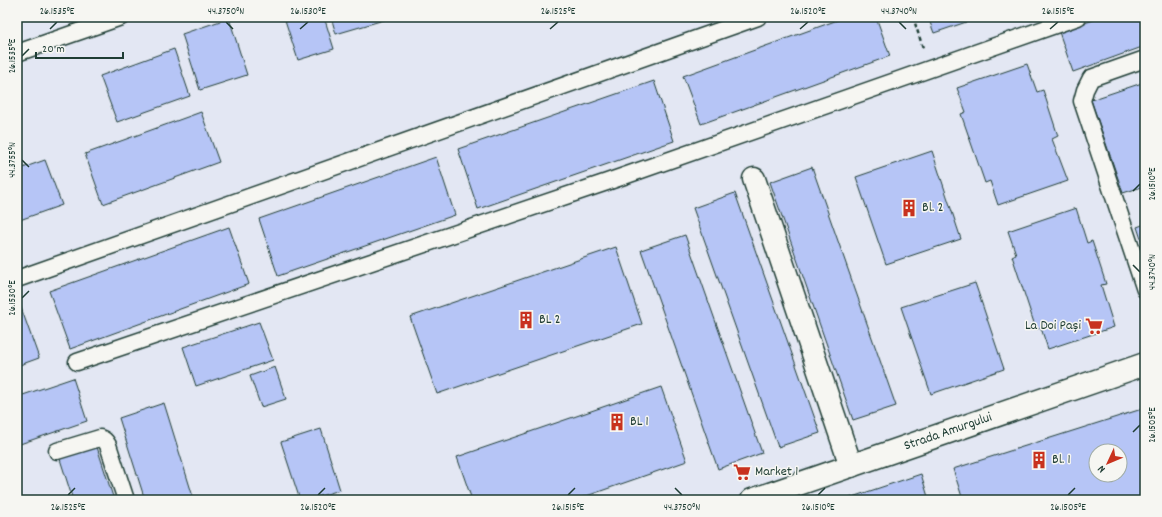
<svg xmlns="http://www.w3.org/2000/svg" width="1162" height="517" font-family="Dekko,sans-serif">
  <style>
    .building { fill: #b6c5f6; stroke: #1f3d34; fill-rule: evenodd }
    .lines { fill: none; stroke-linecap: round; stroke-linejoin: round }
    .service-casing { stroke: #1f3d34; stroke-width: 19 }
    .minor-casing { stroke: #1f3d34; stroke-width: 25 }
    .tertiary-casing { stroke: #1f3d34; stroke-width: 25 }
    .path { stroke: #1f3d34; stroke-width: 2.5; stroke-dasharray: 4 3; stroke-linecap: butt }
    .service { stroke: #f6f6f2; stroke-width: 16 }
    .minor { stroke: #f6f6f2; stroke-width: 22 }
    .tertiary { stroke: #f6f6f2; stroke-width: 22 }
    .ticks { fill: none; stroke: #1f3d34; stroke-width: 1.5 }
    .labels { text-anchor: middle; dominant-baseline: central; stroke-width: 3; stroke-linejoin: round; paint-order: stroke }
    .poi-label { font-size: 14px; fill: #1f3d34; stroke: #f6f6f2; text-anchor: start }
    .street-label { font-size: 14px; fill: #1f3d34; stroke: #f6f6f2 }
    .neatline { fill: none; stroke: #1f3d34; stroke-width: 1.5 }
    .ticks-label { font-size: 10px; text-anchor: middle; fill: #1f3d34 }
  </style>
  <rect width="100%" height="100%" fill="#e3e7f3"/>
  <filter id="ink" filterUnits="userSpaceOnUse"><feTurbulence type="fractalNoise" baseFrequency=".025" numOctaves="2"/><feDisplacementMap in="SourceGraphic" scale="8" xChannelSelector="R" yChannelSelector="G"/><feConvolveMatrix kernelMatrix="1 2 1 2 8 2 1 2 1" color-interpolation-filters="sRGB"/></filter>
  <g filter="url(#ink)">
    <g class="building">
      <polygon points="284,17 324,17 334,49 298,60"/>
      <polygon points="331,17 394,17 336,34"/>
      <polygon points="846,17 876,17 890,56 701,124 683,76"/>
      <polygon points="928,17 981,17 934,33"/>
      <polygon points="1102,17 1145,17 1145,46 1073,72 1059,32"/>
      <polygon points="229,18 247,75 200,90 182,34"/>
      <polygon points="174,49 190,96 117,122 100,76"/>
      <polygon points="1027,64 1037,92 1043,90 1058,136 1052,139 1068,181 998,205 990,181 985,183 961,114 966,112 957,88"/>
      <polygon points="654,81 674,141 478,209 458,149"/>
      <polygon points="1145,82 1145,186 1123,193 1091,100"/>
      <polygon points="201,112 219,162 103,204 85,154"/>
      <polygon points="932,151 961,239 886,264 856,177"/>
      <polygon points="436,157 455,215 278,276 259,219"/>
      <polygon points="45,160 62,205 17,221 17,170"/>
      <polygon points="812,167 896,406 853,420 770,182"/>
      <polygon points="735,193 820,433 778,447 693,208"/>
      <polygon points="1076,208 1087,243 1092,241 1106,284 1101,285 1114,327 1048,349 1041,328 1036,329 1012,256 1016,254 1008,231"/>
      <polygon points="1145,224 1145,251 1137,227"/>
      <polygon points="229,227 249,284 70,349 49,291"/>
      <polygon points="685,235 762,453 718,469 641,250"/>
      <polygon points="616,247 642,324 437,394 410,317"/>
      <polygon points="975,283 1004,369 931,394 901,307"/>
      <polygon points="17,302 19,302 39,358 17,366"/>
      <polygon points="259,322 273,360 196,386 183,347"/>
      <polygon points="275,367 286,399 261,407 250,376"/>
      <polygon points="73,378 87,421 17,445 17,397"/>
      <polygon points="661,387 687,461 575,500 472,500 457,457"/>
      <polygon points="164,403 194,500 145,500 119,418"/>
      <path d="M1145,408V500H963L953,469ZM1096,451H1120V475H1096Z"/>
      <polygon points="321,429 340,490 307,500 300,500 281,442"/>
      <polygon points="96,444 114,500 73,500 59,456"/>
      <polygon points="921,474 929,500 850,500 849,498"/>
    </g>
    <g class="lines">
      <g class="service-casing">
        <g id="service">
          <polyline points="17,53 121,17"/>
          <polyline points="1145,59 1091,78 1085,90 1082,101 1145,290"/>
          <polyline points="17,279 758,17"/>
          <polyline points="77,362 607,182 1078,17"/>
          <path d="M57,451L100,438C104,439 106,441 108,445L126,500"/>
        </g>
      </g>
      <g class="minor-casing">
        <polyline id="minor" points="754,179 851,466"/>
      </g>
      <g class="tertiary-casing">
        <polyline id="tertiary" points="752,500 1145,364"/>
      </g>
      <polyline class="path" points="913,17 923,48"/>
      <use href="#service" class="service"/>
      <use href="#minor" class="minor"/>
      <use href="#tertiary" class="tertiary"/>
    </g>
  </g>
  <path class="ticks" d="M226,22L233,29M899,22L906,29M50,29L57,22M300,29L308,22M550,29L558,22M800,29L808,22M1050,29L1058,22M22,56L29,49M22,160L29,167M1133,191L1140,184M1133,265L1140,272M22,298L29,291M1133,432L1140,425M675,488L682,495M68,495L75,488M318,495L325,488M568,495L575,488M818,495L825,488M1068,495L1075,488"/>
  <defs>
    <g id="building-bare" transform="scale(1.38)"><path d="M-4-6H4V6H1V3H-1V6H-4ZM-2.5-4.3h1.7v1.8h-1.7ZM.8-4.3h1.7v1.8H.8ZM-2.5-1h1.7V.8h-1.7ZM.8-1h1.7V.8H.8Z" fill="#c8321e" stroke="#f6f6f2" stroke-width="2.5" paint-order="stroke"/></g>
    <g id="supermarket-bare" transform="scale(1.38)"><path d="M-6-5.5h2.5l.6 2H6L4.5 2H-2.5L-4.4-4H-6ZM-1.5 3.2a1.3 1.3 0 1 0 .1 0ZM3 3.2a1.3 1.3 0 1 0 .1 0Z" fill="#c8321e" stroke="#f6f6f2" stroke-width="2.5" paint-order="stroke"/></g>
  </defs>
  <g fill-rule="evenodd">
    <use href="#building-bare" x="909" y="208"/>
    <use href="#building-bare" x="526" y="320"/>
    <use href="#supermarket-bare" x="1094" y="326"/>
    <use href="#building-bare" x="617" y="422"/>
    <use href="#building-bare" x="1039" y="460"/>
    <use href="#supermarket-bare" x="742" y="472"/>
  </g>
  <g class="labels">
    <g class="poi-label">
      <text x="922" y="208">Bl. 2</text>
      <text x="539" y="320">BL 2</text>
      <text x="1081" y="326" text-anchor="end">La Doi Pași</text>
      <text x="630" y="422">BL 1</text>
      <text x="1052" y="460">Bl. 1</text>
      <text x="755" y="472">Market 1</text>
    </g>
    <g class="street-label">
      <text transform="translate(948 432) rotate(-19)">Strada Amurgului</text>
    </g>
  </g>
  <rect width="1162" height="517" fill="none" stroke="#f6f6f2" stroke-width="44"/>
  <g transform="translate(1108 463) rotate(226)"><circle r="19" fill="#f6f6f2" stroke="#a0aca6"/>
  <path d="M0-3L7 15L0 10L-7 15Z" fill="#c8321e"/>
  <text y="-6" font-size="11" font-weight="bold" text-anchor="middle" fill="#1f3d34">N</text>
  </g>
  <path d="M36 52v6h87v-6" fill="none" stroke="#1f3d34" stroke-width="2"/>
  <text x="42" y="52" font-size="12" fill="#1f3d34" stroke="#f6f6f2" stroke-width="3" paint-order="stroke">20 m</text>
  <rect x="22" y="22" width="1118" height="473" class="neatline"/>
  <g class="ticks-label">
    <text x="57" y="14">26.1535°E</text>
    <text x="226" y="14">44.3750°N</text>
    <text x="308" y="14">26.1530°E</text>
    <text x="558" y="14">26.1525°E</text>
    <text x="808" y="14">26.1520°E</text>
    <text x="899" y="14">44.3740°N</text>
    <text x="1058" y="14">26.1515°E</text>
    <text transform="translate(11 56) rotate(-90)" y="4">26.1535°E</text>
    <text transform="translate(11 160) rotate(-90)" y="4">44.3755°N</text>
    <text transform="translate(1151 184) rotate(-90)" y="4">26.1510°E</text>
    <text transform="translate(1151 272) rotate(-90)" y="4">44.3740°N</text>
    <text transform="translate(11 298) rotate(-90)" y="4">26.1530°E</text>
    <text transform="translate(1151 425) rotate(-90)" y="4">26.1505°E</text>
    <text x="68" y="510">26.1525°E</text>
    <text x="318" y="510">26.1520°E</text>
    <text x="568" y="510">26.1515°E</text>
    <text x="682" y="510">44.3750°N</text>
    <text x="818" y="510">26.1510°E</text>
    <text x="1068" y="510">26.1505°E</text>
  </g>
</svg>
